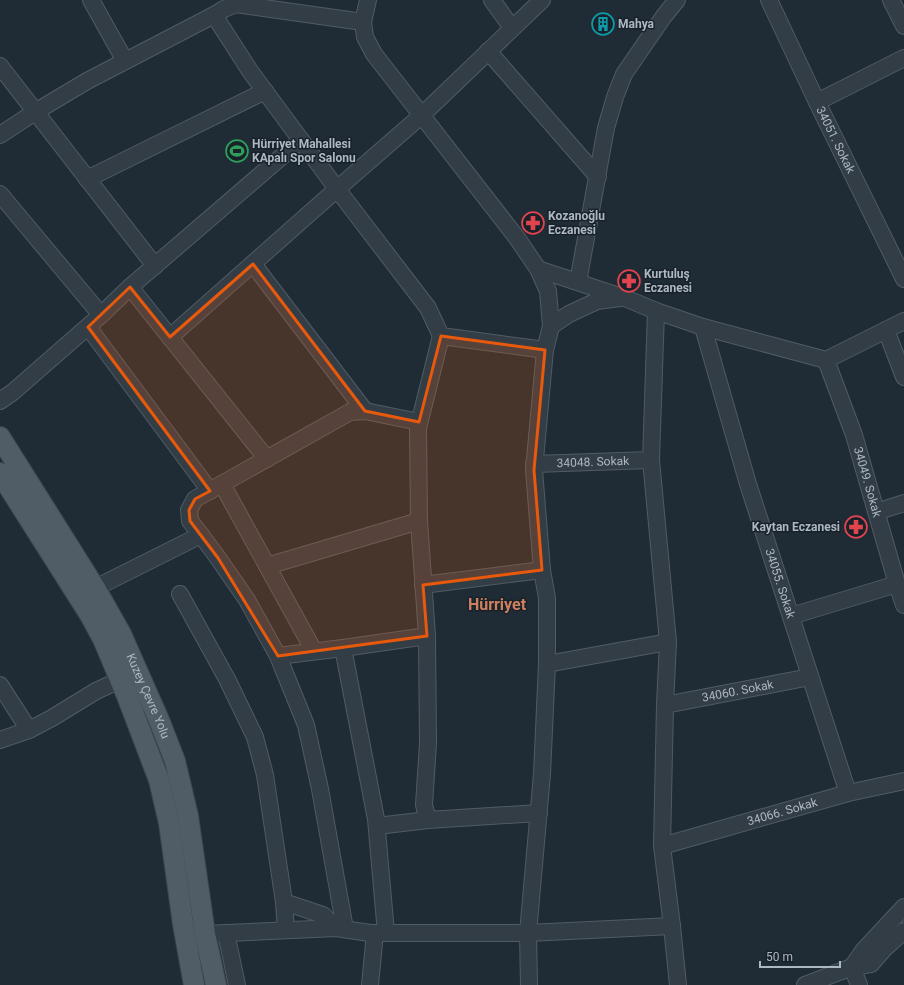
<svg xmlns="http://www.w3.org/2000/svg" width="904" height="985" font-family="Roboto,sans-serif">
  <style>
    .lines { fill: none; stroke-linecap: round; stroke-linejoin: round }
    .minor-casing { stroke: #515b64; stroke-width: 18 }
    .major-casing { stroke: #3d464f; stroke-width: 22 }
    .minor { stroke: #333d46; stroke-width: 16 }
    .major { stroke: #515d66; stroke-width: 20 }
    .marked { fill: #e8590c; fill-opacity: 0.2; stroke: #e8590c; stroke-width: 3; stroke-linejoin: round }
    .labels { text-anchor: middle; dominant-baseline: central; stroke-width: 3; stroke-linejoin: round; paint-order: stroke }
    .poi-label { font-size: 12px; font-weight: bold; fill: #adb8c3; stroke: #19222a; text-anchor: start }
    .street-label { font-size: 12px; fill: #adb8c3; stroke: #19222a }
    .district-label { font-size: 16px; font-weight: bold; fill: #cd805e; stroke: #19222a }
  </style>
  <rect width="100%" height="100%" fill="#202c35"/>
  <g class="lines">
    <g class="minor-casing">
      <g id="minor">
        <polyline points="91,0 125,61"/>
        <polyline points="368,0 363,22 365,37 374,54 517,238 538,269 548,291 551,326 545,350 534,470 542,570 547,598 547,664 542,774 528,933 529,985"/>
        <polyline points="492,0 512,28"/>
        <path id="s1" d="M769,0L817,102L904,279"/>
        <polyline points="891,0 904,26"/>
        <polyline points="214,15 250,71 337,189 428,308 441,336 471,340 545,350"/>
        <polyline points="488,51 598,177"/>
        <polyline points="0,66 155,266"/>
        <polyline points="817,102 904,58"/>
        <polyline points="0,135 35,112 87,81 214,15 224,9 236,4 363,22"/>
        <polyline points="87,179 265,91"/>
        <polyline points="0,194 101,315"/>
        <polyline points="253,264 365,411"/>
        <polyline points="538,269 625,298 656,311 703,327 826,360 904,321"/>
        <polyline points="578,282 606,128 615,97 624,74 664,16 677,0"/>
        <polyline points="130,287 267,459"/>
        <polyline points="656,311 651,460 668,642 665,705 662,846 672,926 678,985"/>
        <polyline points="551,326 569,314 597,301 620,298"/>
        <polyline points="88,327 210,491"/>
        <path id="s2" d="M703,327L748,484L848,793"/>
        <polyline points="886,330 904,377"/>
        <polyline points="441,336 418,428 419,521 427,636 428,743 424,805 428,820 539,813"/>
        <polyline points="170,337 337,189 422,115 542,0"/>
        <path id="s3" d="M826,360L854,435L897,584L904,605"/>
        <polyline points="0,401 13,392 101,315 130,287 301,140"/>
        <path id="s4" d="M534,464L651,460"/>
        <polyline points="222,484 314,651"/>
        <polyline points="876,512 904,503"/>
        <polyline points="201,535 218,558 247,600 278,656 306,725 320,789 345,929"/>
        <polyline points="267,566 419,521"/>
        <polyline points="423,585 542,570"/>
        <polyline points="95,588 201,535 190,521 189,510 195,499 350,412 365,411 419,422"/>
        <polyline points="180,594 227,679 255,737 265,775 284,902 286,930"/>
        <polyline points="791,616 897,584"/>
        <polyline points="343,648 376,819 386,933"/>
        <polyline points="278,656 343,648 427,636"/>
        <polyline points="547,664 668,642"/>
        <polyline points="0,685 29,730"/>
        <path id="s5" d="M665,705L810,677"/>
        <polyline points="0,740 29,730 52,718 96,691 120,680"/>
        <polyline points="377,826 428,820"/>
        <path id="s6" d="M662,846L848,793L904,781"/>
        <polyline points="284,902 323,915 336,928"/>
        <polyline points="226,933 237,985"/>
        <polyline points="205,934 336,928 370,933 528,933 672,926"/>
        <polyline points="852,967 863,951 904,907"/>
        <polyline points="852,967 859,985"/>
        <polyline points="370,985 375,933"/>
        <polyline points="805,985 852,967 871,964 884,949 904,931"/>
      </g>
    </g>
    <g class="major-casing">
      <g id="major">
        <path id="s7" d="M0,437L95,588L121,634L159,720L175,761L188,816L205,934L216,985"/>
        <polyline points="0,473 90,615 103,639 127,696 159,780 169,823 183,924 194,985"/>
      </g>
    </g>
    <use href="#minor" class="minor"/>
    <use href="#major" class="major"/>
  </g>
  <path class="marked" d="M253,264L365,411L419,422L441,336L545,350L534,470L542,570L423,585L427,636L278,656L218,558L190,521L189,510L195,499L210,491L88,327L130,287L170,337Z"/>
  <defs>
    <g id="building-ring" transform="scale(1.15)"><circle r="9.5" fill="#19222a" stroke="#0f9aa8" stroke-width="1.5"/><path d="M-4-6H4V6H1V3H-1V6H-4ZM-2.5-4.3h1.7v1.8h-1.7ZM.8-4.3h1.7v1.8H.8ZM-2.5-1h1.7V.8h-1.7ZM.8-1h1.7V.8H.8Z" fill="#0f9aa8"/></g>
    <g id="stadium-ring" transform="scale(1.15)"><circle r="9.5" fill="#19222a" stroke="#2e9e5b" stroke-width="1.5"/><path d="M0-5a6.5 5 0 1 0 0 10a6.5 5 0 1 0 0-10ZM-3.5-1.8h7v3.6h-7Z" fill="#2e9e5b"/></g>
    <g id="pharmacy-ring" transform="scale(1.15)"><circle r="9.5" fill="#19222a" stroke="#e0444e" stroke-width="1.5"/><path d="M-2-6h4v4h4v4h-4v4h-4v-4h-4v-4h4Z" fill="#e0444e"/></g>
  </defs>
  <g fill-rule="evenodd">
    <use href="#building-ring" x="603" y="24"/>
    <use href="#stadium-ring" x="237" y="151"/>
    <use href="#pharmacy-ring" x="533" y="223"/>
    <use href="#pharmacy-ring" x="629" y="281"/>
    <use href="#pharmacy-ring" x="856" y="527"/>
  </g>
  <g class="labels">
    <g class="poi-label">
      <text x="618" y="24">Mahya</text>
      <text x="252" y="144">Hürriyet Mahallesi<tspan x="252" dy="14">KApalı Spor Salonu</tspan></text>
      <text x="548" y="216">Kozanoğlu<tspan x="548" dy="14">Eczanesi</tspan></text>
      <text x="644" y="274">Kurtuluş<tspan x="644" dy="14">Eczanesi</tspan></text>
      <text x="840" y="527" text-anchor="end">Kaytan Eczanesi</text>
    </g>
    <g class="street-label">
      <text stroke="none"><textPath href="#s1" startOffset="155">34051. Sokak</textPath></text>
      <text stroke="none"><textPath href="#s4" startOffset="59">34048. Sokak</textPath></text>
      <text stroke="none"><textPath href="#s3" startOffset="129">34049. Sokak</textPath></text>
      <text stroke="none"><textPath href="#s2" startOffset="268">34055. Sokak</textPath></text>
      <text stroke="none"><textPath href="#s5" startOffset="74">34060. Sokak</textPath></text>
      <text stroke="none"><textPath href="#s7" startOffset="299">Kuzey Çevre Yolu</textPath></text>
      <text stroke="none"><textPath href="#s6" startOffset="125">34066. Sokak</textPath></text>
    </g>
    <g class="district-label">
      <text x="497" y="604">Hürriyet</text>
    </g>
  </g>
  <path d="M760 961v6h80v-6" fill="none" stroke="#adb8c3" stroke-width="2"/>
  <text x="766" y="961" font-size="12" fill="#adb8c3" stroke="#19222a" stroke-width="3" paint-order="stroke">50 m</text>
</svg>
